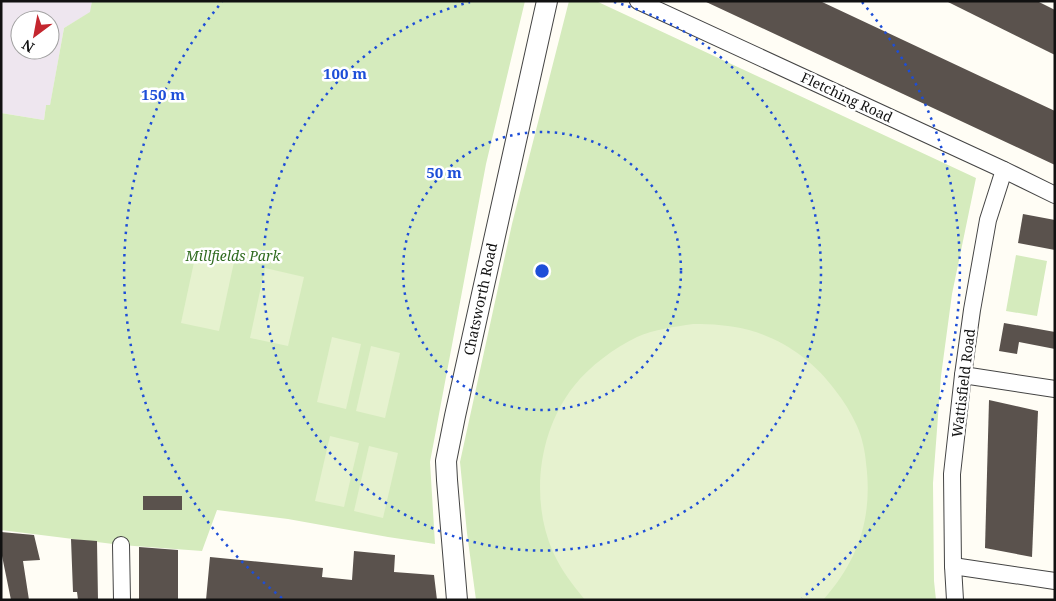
<svg xmlns="http://www.w3.org/2000/svg" width="1056" height="601" font-family="'Noto Serif',serif">
  <style>
    .industrial { fill: #eee6ef; fill-rule: evenodd }
    .green { fill: #d5ebbd }
    .pitch { fill: #e6f2cf }
    .building { fill: #5a524d }
    .lines { fill: none; stroke-linecap: round; stroke-linejoin: round }
    .minor-casing { stroke: #444; stroke-width: 18 }
    .tertiary-casing { stroke: #444; stroke-width: 22 }
    .minor { stroke: #fff; stroke-width: 16 }
    .tertiary { stroke: #fff; stroke-width: 20 }
    .ring { fill: none; stroke: #1d4ed8; stroke-width: 2.5; stroke-dasharray: 2.5 5 }
    .labels { text-anchor: middle; dominant-baseline: central; stroke-width: 5; stroke-linejoin: round; paint-order: stroke }
    .street-label { font-size: 14px; fill: #111; stroke: #fff }
    .park-label { font-size: 14px; font-style: italic; fill: #2f6b1f; stroke: #fff }
    .centre { fill: #1d4ed8; stroke: #fff; stroke-width: 2.5 }
    .ring-label { font-size: 15px; text-anchor: middle; font-weight: bold; fill: #1d4ed8; stroke: #fff; stroke-width: 5; stroke-linejoin: round; paint-order: stroke }
  </style>
  <rect width="100%" height="100%" fill="#fffdf5"/>
  <path class="industrial" d="M1,1H92L91,12L64,28L50,106L46,105L44,120L1,113ZM20,20H50V50H20Z"/>
  <g class="green">
    <polygon points="92,1 525,1 486,164 430,462 435,544 388,537 288,519 217,510 202,551 121,545 1,530 1,113 44,120 46,105 50,105 64,28 90,12"/>
    <polygon points="569,1 596,1 976,178 952,294 941,376 933,483 934,581 936,600 476,600 467,533 460,462 512,224"/>
    <polygon points="1016,255 1047,261 1037,316 1006,311"/>
  </g>
  <g class="pitch">
    <polygon points="196,253 234,262 219,331 181,323"/>
    <polygon points="265,268 304,277 288,346 250,338"/>
    <path d="M693,324C712,324 730,325 749,330C783,339 815,362 835,390C844,401 851,413 857,426C862,437 865,451 866,463C873,516 859,560 823,600H585C573,585 561,570 553,552C530,500 538,431 574,386C590,366 614,348 637,337C655,329 674,327 693,324Z"/>
    <polygon points="332,337 361,344 346,409 317,402"/>
    <polygon points="371,346 400,353 385,418 356,411"/>
    <polygon points="330,436 359,443 344,507 315,501"/>
    <polygon points="369,446 398,453 383,518 354,511"/>
  </g>
  <g class="building">
    <polygon points="704,1 820,1 984,78 1055,111 1055,165"/>
    <polygon points="946,1 1037,1 1055,10 1055,55"/>
    <polygon points="1023,214 1055,220 1055,250 1018,243"/>
    <polygon points="1004,323 1055,332 1055,349 1019,342 1017,354 999,351"/>
    <polygon points="989,400 1038,411 1032,557 985,548"/>
    <rect x="143" y="496" width="39" height="14"/>
    <polygon points="1,532 34,535 40,560 23,561 29,600 11,600 1,551"/>
    <polygon points="71,539 97,541 98,600 78,600 77,592 73,592"/>
    <polygon points="139,547 178,550 178,600 139,600"/>
    <polygon points="354,551 395,555 394,572 434,575 437,600 206,600 210,557 323,568 322,577 352,580"/>
  </g>
  <g class="lines">
    <g class="minor-casing">
      <g id="minor">
        <polyline points="638,1 1004,170 1055,195"/>
        <polyline points="963,375 1055,389"/>
        <polyline points="121,545 122,600"/>
        <polyline points="953,566 1055,581"/>
        <polyline points="955,600 953,566 952,474 963,375 972,310 988,220 1004,170"/>
      </g>
    </g>
    <g class="tertiary-casing">
      <polyline id="tertiary" points="457,600 447,480 446,461 455,416 547,1"/>
    </g>
    <use href="#minor" class="minor"/>
    <use href="#tertiary" class="tertiary"/>
  </g>
  <g class="ring">
    <circle cx="542" cy="271" r="139"/>
    <path d="M614 2A279 279 0 1 1 470 2"/>
    <path d="M282 598A418 418 0 0 1 222 2M862 2A418 418 0 0 1 802 598"/>
  </g>
  <g class="labels">
    <g class="street-label">
      <text transform="translate(847 97) rotate(25)">Fletching Road</text>
      <text transform="translate(480 299) rotate(-78)">Chatsworth Road</text>
      <text transform="translate(963 383) rotate(-83)">Wattisfield Road</text>
    </g>
    <g class="park-label">
      <text x="233" y="255">Millfields Park</text>
    </g>
  </g>
  <circle cx="542" cy="271" r="8" class="centre"/>
  <g class="ring-label">
    <text x="345" y="79">100 m</text>
    <text x="163" y="100">150 m</text>
    <text x="444" y="178">50 m</text>
  </g>
  <rect width="1056" height="601" fill="none" stroke="#111111" stroke-width="5"/>
  <g transform="translate(35 35) rotate(212)"><circle r="24" fill="#ffffff" stroke="#a0a0a0"/>
  <path d="M0-4L9 19L0 12L-9 19Z" fill="#c4262e"/>
  <text y="-8" font-size="14" font-weight="bold" text-anchor="middle" fill="#111111">N</text>
  </g>
</svg>
